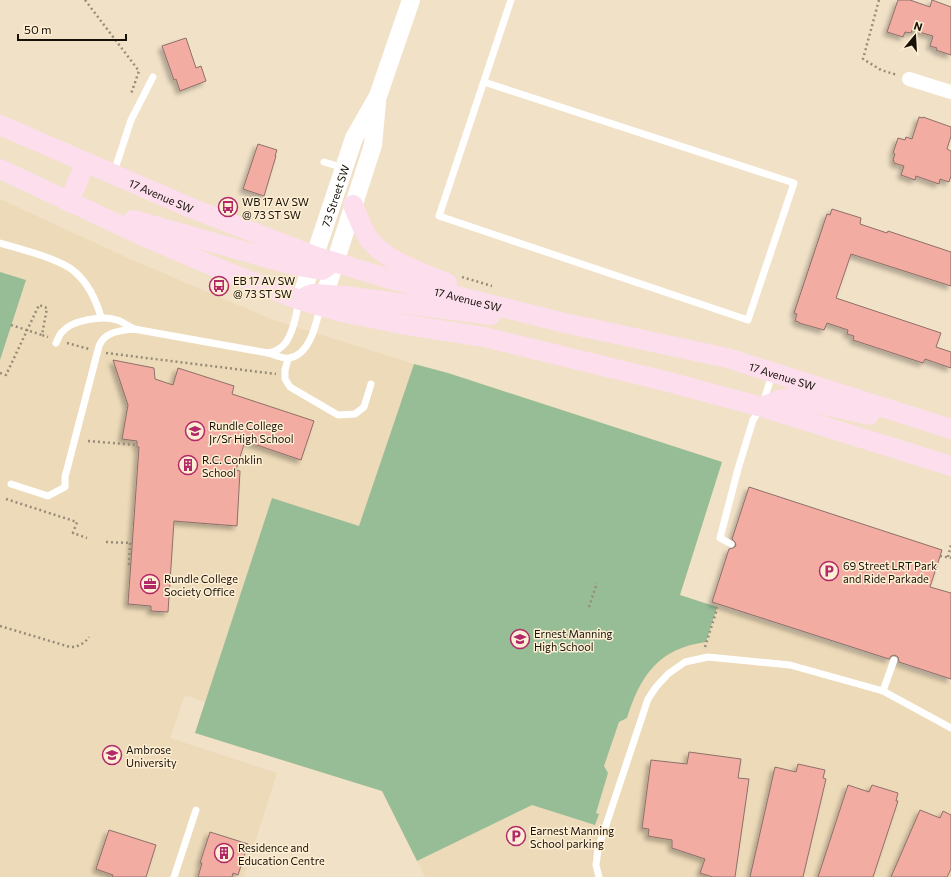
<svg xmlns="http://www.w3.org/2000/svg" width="951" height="877" font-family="Commissioner,sans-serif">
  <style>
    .built { fill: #eddab8 }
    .green { fill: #97bd96 }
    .building { fill: #f2aca1; stroke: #8e706b; filter: url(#shadow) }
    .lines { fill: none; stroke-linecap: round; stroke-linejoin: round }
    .path { stroke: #978c79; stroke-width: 2.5; stroke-dasharray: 2 3; stroke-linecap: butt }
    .service { stroke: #fff; stroke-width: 7 }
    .minor { stroke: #fff; stroke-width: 14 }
    .tertiary { stroke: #fff; stroke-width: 18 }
    .secondary { stroke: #fcdeed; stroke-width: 20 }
    .labels { text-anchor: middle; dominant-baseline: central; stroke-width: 3; stroke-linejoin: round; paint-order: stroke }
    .street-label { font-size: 11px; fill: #171108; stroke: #feefd4 }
    .poi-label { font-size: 11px; fill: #171108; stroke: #feefd4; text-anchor: start }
  </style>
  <defs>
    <filter id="shadow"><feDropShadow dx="-3.5" dy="3.5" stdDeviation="2" flood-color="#0004"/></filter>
  </defs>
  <rect width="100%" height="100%" fill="#f1e1c7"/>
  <polygon class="built" points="0,199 130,259 271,319 414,364 448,373 722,462 680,595 951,683 951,877 425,877 382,791 195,733 205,702 185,695 170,738 277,773 244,877 0,877"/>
  <g class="green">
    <polygon points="0,272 26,280 0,360"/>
    <path d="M414,364L448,373L722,462L680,595L717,607L706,642C659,648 640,676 627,718L619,722L604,766L608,773L596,813L599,814L595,825L532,805L417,861L382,791L195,733L272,498L359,526Z"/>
  </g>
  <g class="building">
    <polygon points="898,0 910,0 930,7 932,0 951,7 951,55 936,50 937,48 930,46 933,36 912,30 911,33 905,32 903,37 887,32"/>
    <polygon points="186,38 196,68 201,66 206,81 180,91 176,79 174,80 162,46"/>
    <polygon points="919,117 923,118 923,117 951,127 951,136 947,149 951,151 951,176 949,182 940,179 939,184 916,176 915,180 901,175 904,166 894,163 894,161 893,160 895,154 893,153 898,138 905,140 906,137 912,139"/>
    <polygon points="258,144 277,150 275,156 276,156 264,196 243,189"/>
    <polygon points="832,209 861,218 860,224 887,233 888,231 951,252 951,286 851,254 836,298 941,333 936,347 951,352 951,368 925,359 923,363 853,340 854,336 847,334 848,330 827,323 824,330 799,323 799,322 795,321 797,314 794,313 827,214 830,215"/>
    <polygon points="113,360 154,368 155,379 173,385 178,368 234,386 232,394 314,421 301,460 245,441 236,470 240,471 237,526 174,521 168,612 151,611 151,606 128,604 139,447 137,447 137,441 122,439 128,405"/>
    <polygon points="749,487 942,550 930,587 951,593 951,679 899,662 898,657 895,655 891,656 889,659 712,602 729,549 733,548 736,546 735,542 732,539"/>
    <polygon points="689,752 741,759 738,778 749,779 735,877 713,877 700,873 705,859 672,848 672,840 648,836 649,829 642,828 651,760 687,764"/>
    <polygon points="798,764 825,770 823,778 826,779 803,877 750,877 775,767 796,772"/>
    <polygon points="848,785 869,792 872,785 898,793 896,801 898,801 873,877 818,877"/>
    <polygon points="920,810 940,818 943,811 951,815 951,869 947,877 891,877"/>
    <polygon points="109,830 156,845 146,877 112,877 113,875 96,869"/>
    <polygon points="210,832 248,844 238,875 233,873 232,877 198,877 202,863 200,863"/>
  </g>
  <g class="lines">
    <g class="path">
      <polyline points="85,0 139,71 131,94"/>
      <polyline points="879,0 863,59 881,70 897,75"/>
      <polyline points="462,277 492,286"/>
      <polyline points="11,325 42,335"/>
      <polyline points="67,343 89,349"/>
      <polyline points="106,353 276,374"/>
      <polyline points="0,373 6,375 39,305 47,308 42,335 48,337"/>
      <polyline points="88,441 137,445"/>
      <polyline points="6,499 77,522 73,533 87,538"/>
      <polyline points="106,542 132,543"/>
      <polyline points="130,543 129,564 131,564"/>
      <polyline points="940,556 951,558"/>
      <polyline points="948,557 951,545"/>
      <polyline points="589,607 597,583"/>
      <path d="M0,626L70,647C78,647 84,644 89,637"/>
      <polyline points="705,647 717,609 716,603"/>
    </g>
    <g class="service">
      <polyline points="484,82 794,183 748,320 439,216 511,0"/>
      <polyline points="324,162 344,168"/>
      <polyline points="114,172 131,120 153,77"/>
      <path d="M0,243C20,249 61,259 75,272C89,284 96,300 101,317"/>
      <path d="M56,343C58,339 59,335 62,332C72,320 103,315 117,320C123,322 128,326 134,329"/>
      <path d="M268,353C272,352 277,351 280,348C292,341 296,315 299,302"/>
      <polyline points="288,359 285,370 285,379 290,387 338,415 355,414 364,407 371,384"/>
      <path d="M11,484L48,496L65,487V477L99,346C105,331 120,331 134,329L268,353C275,355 283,359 289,358C310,355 316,324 320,308"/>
      <polyline points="731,544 720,538 738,469 753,420 762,407 772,374"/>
      <polyline points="883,691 894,660"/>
      <polyline points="174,877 196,810"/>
      <polyline points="599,877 596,865 598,849 648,699 656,687 668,674 685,662 708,657 790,665 883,691 951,728"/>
    </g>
    <polyline class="minor" points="909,79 951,92"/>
    <g class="tertiary">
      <path id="s1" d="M300,300L354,138L378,96L411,0"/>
      <polyline points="321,306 373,145 377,103"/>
    </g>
    <g class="secondary">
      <path id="s2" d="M0,125L191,208L314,256L390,279L441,292L565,323L727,358L951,429"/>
      <polyline points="0,169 145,237 227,272 300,300 341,312 401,324 484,337 665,381 762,407 951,466"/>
      <polyline points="69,202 86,162"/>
      <path d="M353,205C358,216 362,229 369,239C385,261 423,273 447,283"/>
      <polyline points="133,220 293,265 322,270 332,263"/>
      <polyline points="307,296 313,294 344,296 491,315"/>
      <polyline points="762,407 779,400 788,398 803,400 869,415"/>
    </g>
  </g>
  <defs>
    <g id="bus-ring" transform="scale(1)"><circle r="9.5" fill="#feefd4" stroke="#b22969" stroke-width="1.5"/><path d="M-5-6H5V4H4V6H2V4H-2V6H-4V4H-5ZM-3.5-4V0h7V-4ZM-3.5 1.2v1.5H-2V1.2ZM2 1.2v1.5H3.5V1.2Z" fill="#b22969"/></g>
    <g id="school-ring" transform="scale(1)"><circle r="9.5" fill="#feefd4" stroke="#b22969" stroke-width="1.5"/><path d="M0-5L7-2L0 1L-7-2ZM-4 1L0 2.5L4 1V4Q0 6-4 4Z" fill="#b22969"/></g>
    <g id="building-ring" transform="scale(1)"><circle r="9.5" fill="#feefd4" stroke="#b22969" stroke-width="1.5"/><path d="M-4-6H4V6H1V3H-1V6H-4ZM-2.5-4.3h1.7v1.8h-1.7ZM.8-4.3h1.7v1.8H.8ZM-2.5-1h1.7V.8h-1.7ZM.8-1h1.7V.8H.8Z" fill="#b22969"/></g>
    <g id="parking-ring" transform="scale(1)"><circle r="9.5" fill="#feefd4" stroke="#b22969" stroke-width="1.5"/><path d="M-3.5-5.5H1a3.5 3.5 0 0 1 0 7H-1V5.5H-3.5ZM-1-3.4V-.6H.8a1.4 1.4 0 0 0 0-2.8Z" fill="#b22969"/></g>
    <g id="office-ring" transform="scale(1)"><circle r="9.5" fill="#feefd4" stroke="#b22969" stroke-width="1.5"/><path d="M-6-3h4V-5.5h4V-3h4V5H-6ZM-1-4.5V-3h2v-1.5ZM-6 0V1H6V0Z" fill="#b22969"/></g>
    <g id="university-ring" transform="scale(1)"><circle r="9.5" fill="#feefd4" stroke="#b22969" stroke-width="1.5"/><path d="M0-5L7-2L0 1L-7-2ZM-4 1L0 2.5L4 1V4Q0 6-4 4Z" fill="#b22969"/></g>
  </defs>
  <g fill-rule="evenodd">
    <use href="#bus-ring" x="228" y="207"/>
    <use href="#bus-ring" x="219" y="286"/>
    <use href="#school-ring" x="195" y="431"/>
    <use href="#building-ring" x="188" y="465"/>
    <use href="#parking-ring" x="829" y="571"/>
    <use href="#office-ring" x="150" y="584"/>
    <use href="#school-ring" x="520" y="639"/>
    <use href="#university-ring" x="112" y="755"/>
    <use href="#parking-ring" x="516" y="836"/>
    <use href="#building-ring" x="224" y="853"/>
  </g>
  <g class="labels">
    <g class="street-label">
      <text stroke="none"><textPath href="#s2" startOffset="176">17 Avenue SW</textPath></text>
      <text stroke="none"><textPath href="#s1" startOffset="110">73 Street SW</textPath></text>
      <text stroke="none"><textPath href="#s2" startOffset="500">17 Avenue SW</textPath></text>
      <text stroke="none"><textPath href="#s2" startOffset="824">17 Avenue SW</textPath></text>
    </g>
    <g class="poi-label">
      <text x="242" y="201">WB 17 AV SW<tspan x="242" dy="13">@ 73 ST SW</tspan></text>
      <text x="233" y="280">EB 17 AV SW<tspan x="233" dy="13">@ 73 ST SW</tspan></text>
      <text x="209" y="425">Rundle College<tspan x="209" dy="13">Jr/Sr High School</tspan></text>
      <text x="202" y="459">R.C. Conklin<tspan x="202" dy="13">School</tspan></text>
      <text x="843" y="565">69 Street LRT Park<tspan x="843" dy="13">and Ride Parkade</tspan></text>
      <text x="164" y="578">Rundle College<tspan x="164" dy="13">Society Office</tspan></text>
      <text x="534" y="633">Ernest Manning<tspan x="534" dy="13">High School</tspan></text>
      <text x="126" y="749">Ambrose<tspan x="126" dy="13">University</tspan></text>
      <text x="530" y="830">Earnest Manning<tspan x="530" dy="13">School parking</tspan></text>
      <text x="238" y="847">Residence and<tspan x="238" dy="13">Education Centre</tspan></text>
    </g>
  </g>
  <g transform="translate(915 36) rotate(18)" stroke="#feefd4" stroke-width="3" paint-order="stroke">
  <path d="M0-3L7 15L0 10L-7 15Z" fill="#171108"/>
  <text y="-6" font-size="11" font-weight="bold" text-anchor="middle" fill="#171108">N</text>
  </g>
  <path d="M18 34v6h108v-6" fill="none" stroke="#171108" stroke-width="2"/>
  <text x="24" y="34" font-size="12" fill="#171108" stroke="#feefd4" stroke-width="3" paint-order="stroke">50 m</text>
</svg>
